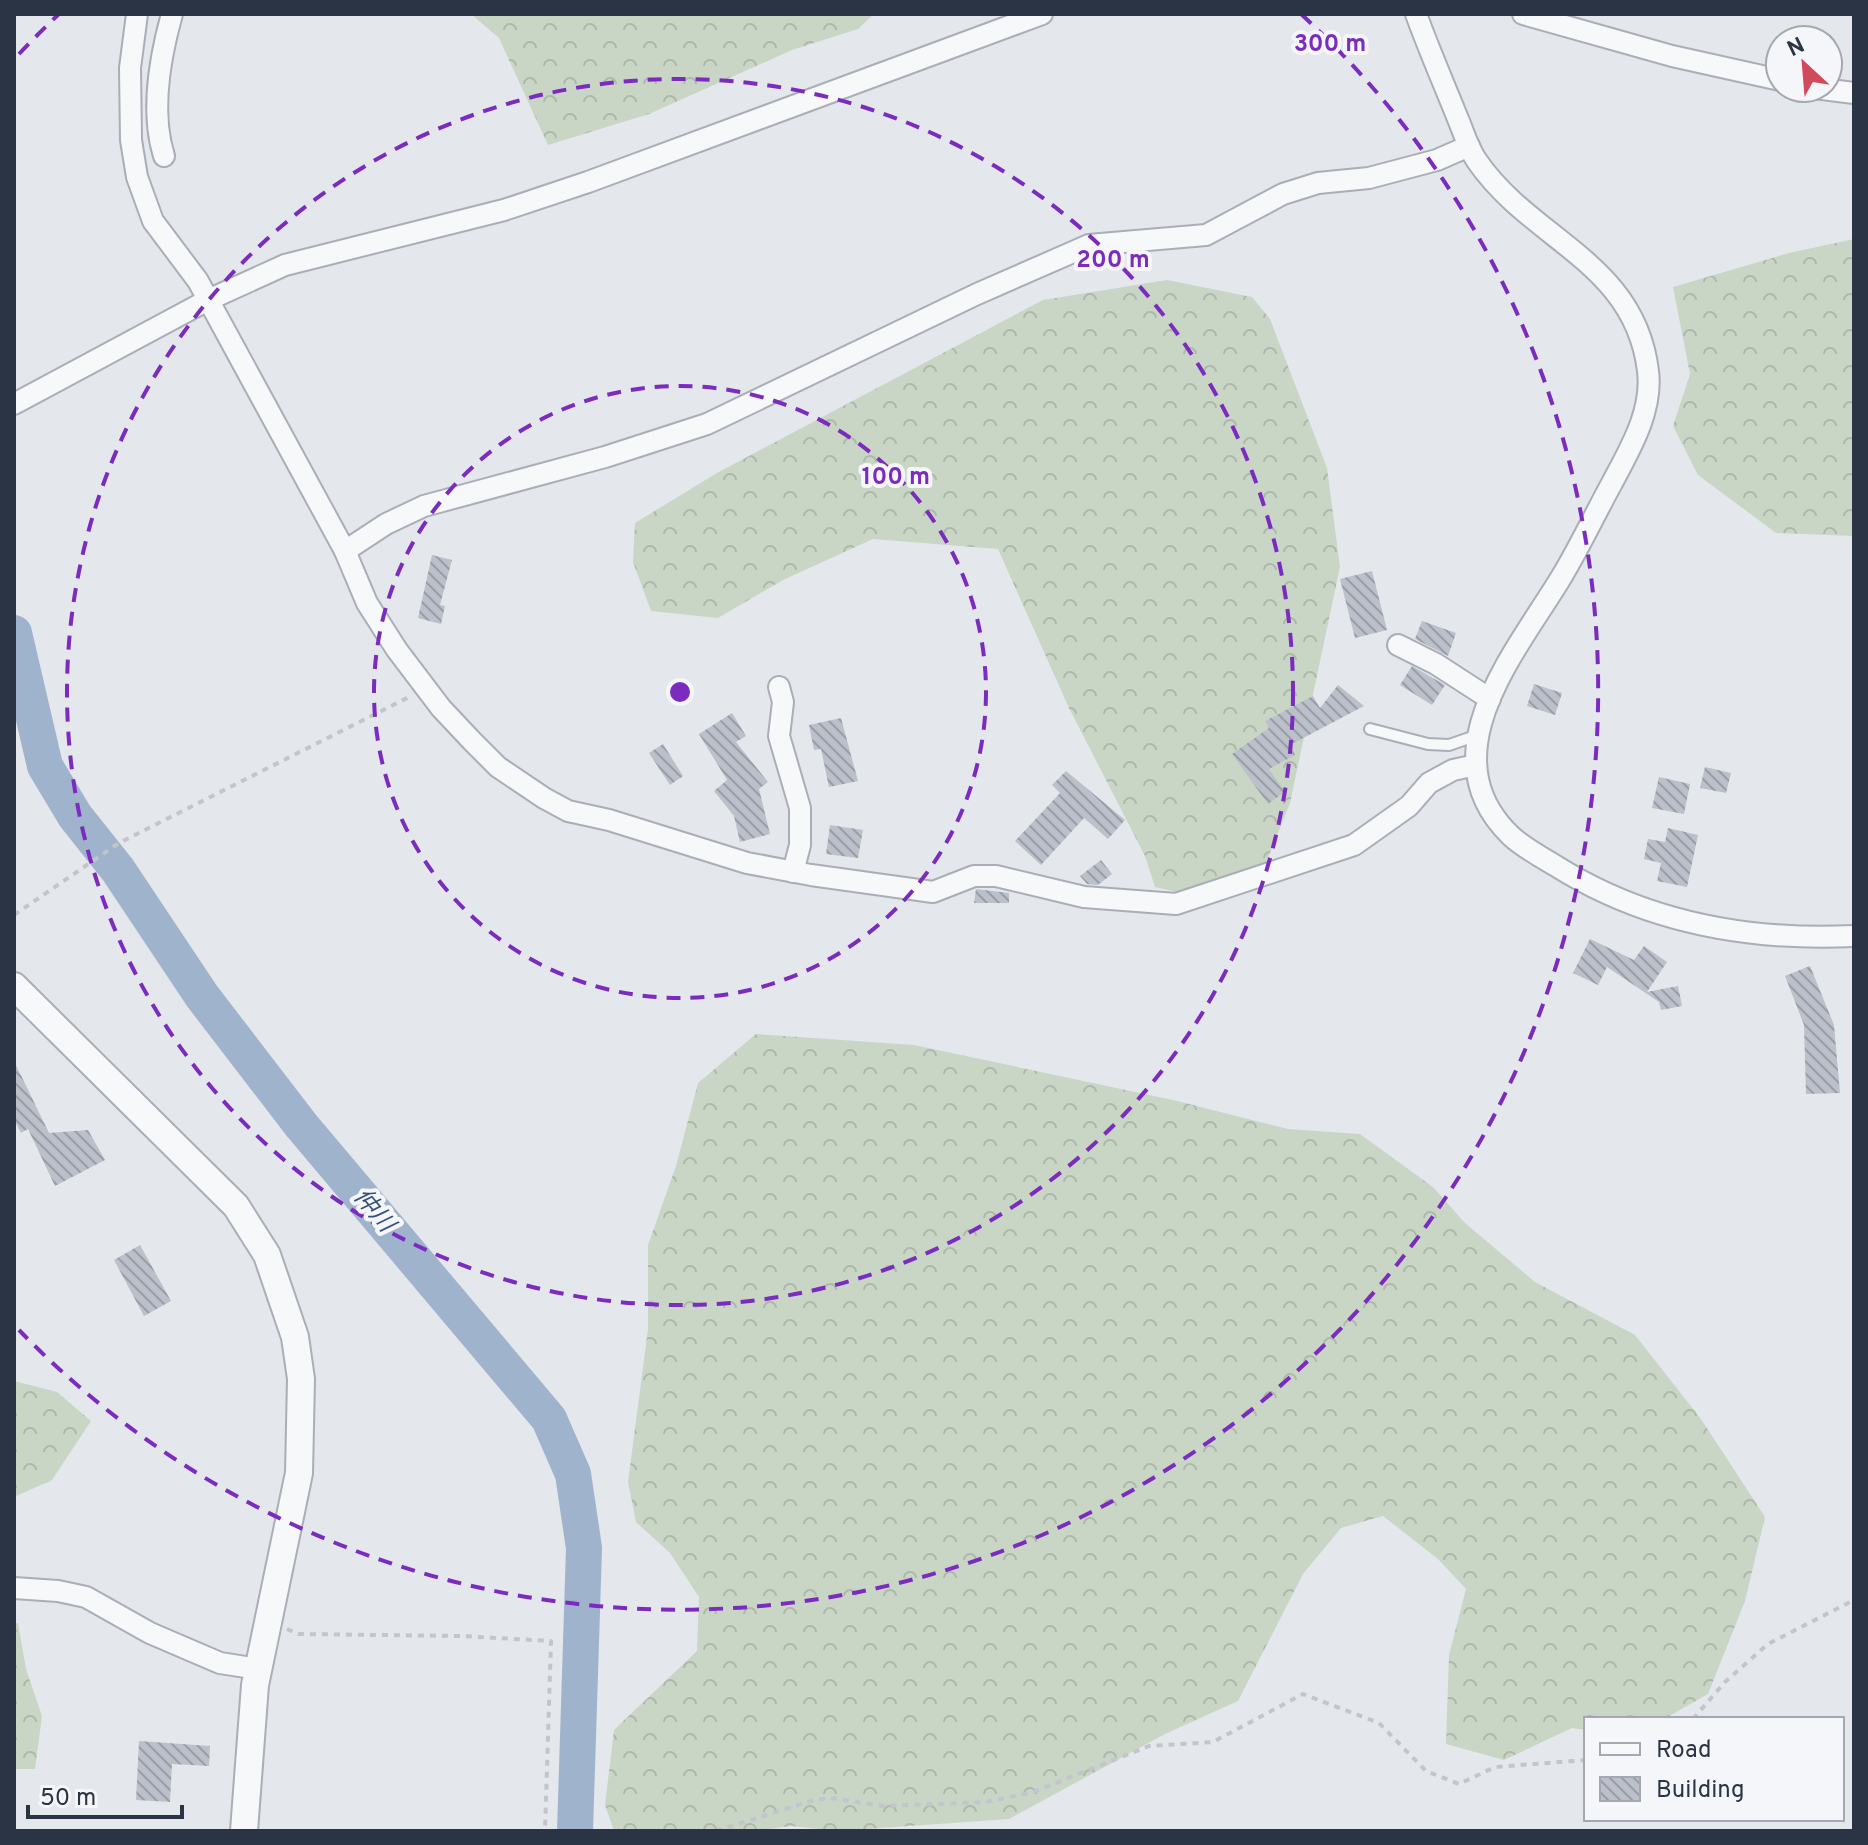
<svg xmlns="http://www.w3.org/2000/svg" width="1868" height="1845" font-family="Overpass,'Noto Sans JP',sans-serif">
  <style>
    .forest { fill: url(#forest-crowns) }
    .lines { fill: none; stroke-linecap: round; stroke-linejoin: round }
    .river { stroke: #9fb4cc; stroke-width: 36 }
    .building { fill: url(#building-back-hatch) }
    .service-casing { stroke: #a9aeb7; stroke-width: 14 }
    .minor-casing { stroke: #a9aeb7; stroke-width: 24 }
    .tertiary-casing { stroke: #a9aeb7; stroke-width: 30 }
    .path { stroke: #c2c5cb; stroke-width: 4; stroke-dasharray: 6 6; stroke-linecap: butt }
    .service { stroke: #f7f8fa; stroke-width: 10 }
    .minor { stroke: #f7f8fa; stroke-width: 20 }
    .tertiary { stroke: #f7f8fa; stroke-width: 26 }
    .ring { fill: none; stroke: #7b2cbf; stroke-width: 4; stroke-dasharray: 14 10 }
    .labels { text-anchor: middle; dominant-baseline: central; stroke-width: 8; stroke-linejoin: round; paint-order: stroke }
    .water-label { font-size: 24px; font-style: italic; fill: #34527a; stroke: #f4f6f9 }
    .centre { fill: #7b2cbf; stroke: #f4f6f9; stroke-width: 4 }
    .ring-label { font-size: 24px; text-anchor: middle; font-weight: bold; fill: #7b2cbf; stroke: #f4f6f9; stroke-width: 8; stroke-linejoin: round; paint-order: stroke }
  </style>
  <defs>
    <pattern id="forest-crowns" width="20" height="18" patternUnits="userSpaceOnUse" patternTransform="scale(2)"><rect width="20" height="18" fill="#c9d6c5"/><path d="M2 6a3 3 0 1 1 6 0M12 15a3 3 0 1 1 6 0" fill="none" stroke="#adb8ab"/></pattern>
    <pattern id="building-back-hatch" width="6" height="6" patternUnits="userSpaceOnUse" patternTransform="scale(2)"><rect width="6" height="6" fill="#bbc0ca"/><path d="M-1 5l2 2M0 0l6 6M5-1l2 2" fill="none" stroke="#989da6"/></pattern>
  </defs>
  <rect width="100%" height="100%" fill="#e4e7ec"/>
  <g class="forest">
    <polygon points="471,14 874,14 858,29 792,50 649,114 548,145 499,38"/>
    <polygon points="1854,239 1854,536 1776,533 1698,475 1673,426 1690,374 1673,287 1789,253"/>
    <polygon points="1167,280 1252,297 1270,319 1327,468 1340,567 1290,803 1260,878 1193,896 1155,887 1145,856 1069,708 998,549 873,539 783,580 718,618 651,611 633,562 635,523 717,473 1043,300"/>
    <polygon points="756,1034 914,1045 1173,1100 1288,1129 1360,1134 1433,1187 1465,1223 1535,1282 1635,1335 1701,1419 1765,1517 1745,1601 1708,1694 1664,1719 1586,1719 1586,1730 1572,1728 1504,1760 1446,1744 1449,1655 1466,1589 1438,1559 1383,1516 1341,1528 1303,1574 1238,1701 1165,1734 1009,1819 838,1831 791,1826 755,1831 614,1831 605,1805 614,1730 697,1651 699,1597 670,1553 636,1522 628,1482 648,1329 648,1245 676,1166 698,1083"/>
    <polygon points="14,1381 57,1392 91,1421 52,1480 14,1497"/>
    <polygon points="18,1623 26,1669 42,1716 35,1769 14,1769 14,1624"/>
  </g>
  <g class="lines">
    <polyline class="river" points="14,633 45,766 75,816 118,870 202,996 301,1125 549,1419 573,1474 584,1548 575,1831"/>
  </g>
  <g class="building">
    <polygon points="432,555 452,560 440,605 445,606 441,624 418,618"/>
    <polygon points="1372,571 1387,630 1355,638 1340,579"/>
    <polygon points="1422,621 1456,633 1448,656 1415,639"/>
    <polygon points="1412,666 1445,685 1432,705 1400,685"/>
    <polygon points="1534,684 1562,693 1555,715 1527,706"/>
    <polygon points="1338,685 1364,706 1290,745 1295,755 1269,769 1285,792 1268,804 1232,754 1269,728 1265,721 1313,696 1320,708"/>
    <polygon points="732,713 746,736 736,742 768,782 759,789 770,834 740,842 734,816 714,791 727,780 699,734"/>
    <polygon points="841,718 858,781 829,787 821,749 814,750 809,725"/>
    <polygon points="663,744 683,776 670,785 649,753"/>
    <polygon points="1705,767 1731,773 1726,793 1700,788"/>
    <polygon points="1066,771 1125,820 1108,839 1084,818 1041,865 1015,841 1060,793 1052,785"/>
    <polygon points="1659,777 1690,784 1684,814 1652,808"/>
    <polygon points="830,825 863,830 858,858 826,854"/>
    <polygon points="1668,828 1698,835 1687,887 1657,881 1661,863 1644,859 1648,839 1665,842"/>
    <polygon points="1101,860 1112,874 1098,885 1087,884 1080,876"/>
    <polygon points="976,889 1009,893 1009,903 974,903"/>
    <polygon points="1590,939 1634,960 1644,946 1667,962 1647,992 1678,986 1682,1006 1661,1010 1659,1002 1607,967 1598,985 1573,973"/>
    <polygon points="1810,966 1834,1025 1840,1093 1806,1094 1804,1025 1785,976"/>
    <polygon points="14,1061 49,1133 88,1130 105,1160 55,1186 28,1129 21,1133 14,1119"/>
    <polygon points="140,1245 171,1301 144,1316 114,1260"/>
    <polygon points="139,1741 210,1746 209,1766 172,1764 170,1802 136,1800"/>
  </g>
  <g class="lines">
    <g class="service-casing">
      <polyline id="service" points="1370,729 1428,744 1449,745 1478,735"/>
    </g>
    <g class="minor-casing">
      <g id="minor">
        <polyline points="137,14 130,68 131,140 137,177 153,221 198,281 345,551 367,603 397,650 441,708 472,741 498,767 544,798 568,811 609,820 747,863 811,875 933,892 974,876 996,876 1084,897 1176,904 1354,845 1409,806 1429,783 1453,770 1476,765"/>
        <path d="M1416,14C1429,50 1444,84 1458,119C1464,133 1468,148 1477,161C1532,241 1635,262 1648,371C1653,411 1630,449 1612,483C1595,514 1580,546 1562,576C1517,651 1426,754 1511,836C1524,848 1541,857 1556,866C1645,922 1749,941 1854,936"/>
        <polyline points="1523,14 1672,56 1780,80"/>
        <polyline points="1814,88 1854,93"/>
        <path d="M164,156C150,112 160,57 172,14"/>
        <polyline points="14,404 208,300 285,265 504,210 588,182 1042,14"/>
        <polyline points="345,551 386,524 424,506 605,457 707,424 977,294 1089,245 1206,235 1283,194 1318,183 1369,178 1437,160 1469,146"/>
        <polyline points="1398,645 1436,664 1490,699"/>
        <polyline points="779,687 783,702 779,736 800,808 800,845 793,872"/>
        <polyline points="14,1588 58,1591 86,1597 150,1633 220,1663 258,1669"/>
      </g>
    </g>
    <g class="tertiary-casing">
      <polyline id="tertiary" points="14,986 236,1206 267,1255 295,1337 301,1379 299,1473 255,1685 244,1831"/>
    </g>
    <g class="path">
      <polyline points="14,915 119,843 409,697"/>
      <polyline points="287,1629 298,1634 461,1636 551,1641 545,1831"/>
      <polyline points="1693,1719 1725,1682 1768,1644 1854,1600"/>
      <polyline points="716,1831 814,1800 831,1798 882,1806 937,1804 986,1802 1033,1792 1149,1746 1213,1742 1303,1694 1379,1723 1426,1771 1459,1784 1495,1767 1586,1760"/>
    </g>
    <use href="#service" class="service"/>
    <use href="#minor" class="minor"/>
    <use href="#tertiary" class="tertiary"/>
  </g>
  <g class="ring">
    <circle cx="680" cy="692" r="306"/>
    <circle cx="680" cy="692" r="613"/>
    <path d="M19 54A919 919 0 0 1 59 14M1301 14A919 919 0 1 1 19 1330"/>
  </g>
  <g class="labels">
    <g class="water-label">
      <text transform="translate(373 1211) rotate(50)">仲川</text>
    </g>
  </g>
  <circle cx="680" cy="692" r="12" class="centre"/>
  <g class="ring-label">
    <text x="1330" y="51">300 m</text>
    <text x="1113" y="267">200 m</text>
    <text x="896" y="484">100 m</text>
  </g>
  <rect width="1868" height="1845" fill="none" stroke="#2b3445" stroke-width="32"/>
  <rect x="1584" y="1717" width="260" height="104" fill="#f4f6f9" stroke="#a4a8b1" stroke-width="2"/>
  <rect x="1600" y="1743" width="40" height="12" fill="#f7f8fa" stroke="#a4a8b1" stroke-width="2"/>
  <text x="1656" y="1757" font-size="24" fill="#2b3445">Road</text>
  <rect x="1600" y="1777" width="40" height="24" fill="url(#building-back-hatch)" stroke="#a4a8b1" stroke-width="2"/>
  <text x="1656" y="1797" font-size="24" fill="#2b3445">Building</text>
  <g transform="translate(1804 64) rotate(334)"><circle r="38" fill="#f4f6f9" stroke="#a4a8b1" stroke-width="2"/>
  <path d="M0-6L14 30L0 20L-14 30Z" fill="#d1495b"/>
  <text y="-12" font-size="22" font-weight="bold" text-anchor="middle" fill="#2b3445">N</text>
  </g>
  <path d="M28 1805v12h154v-12" fill="none" stroke="#2b3445" stroke-width="4"/>
  <text x="40" y="1805" font-size="24" fill="#2b3445" stroke="#f4f6f9" stroke-width="6" paint-order="stroke">50 m</text>
</svg>
